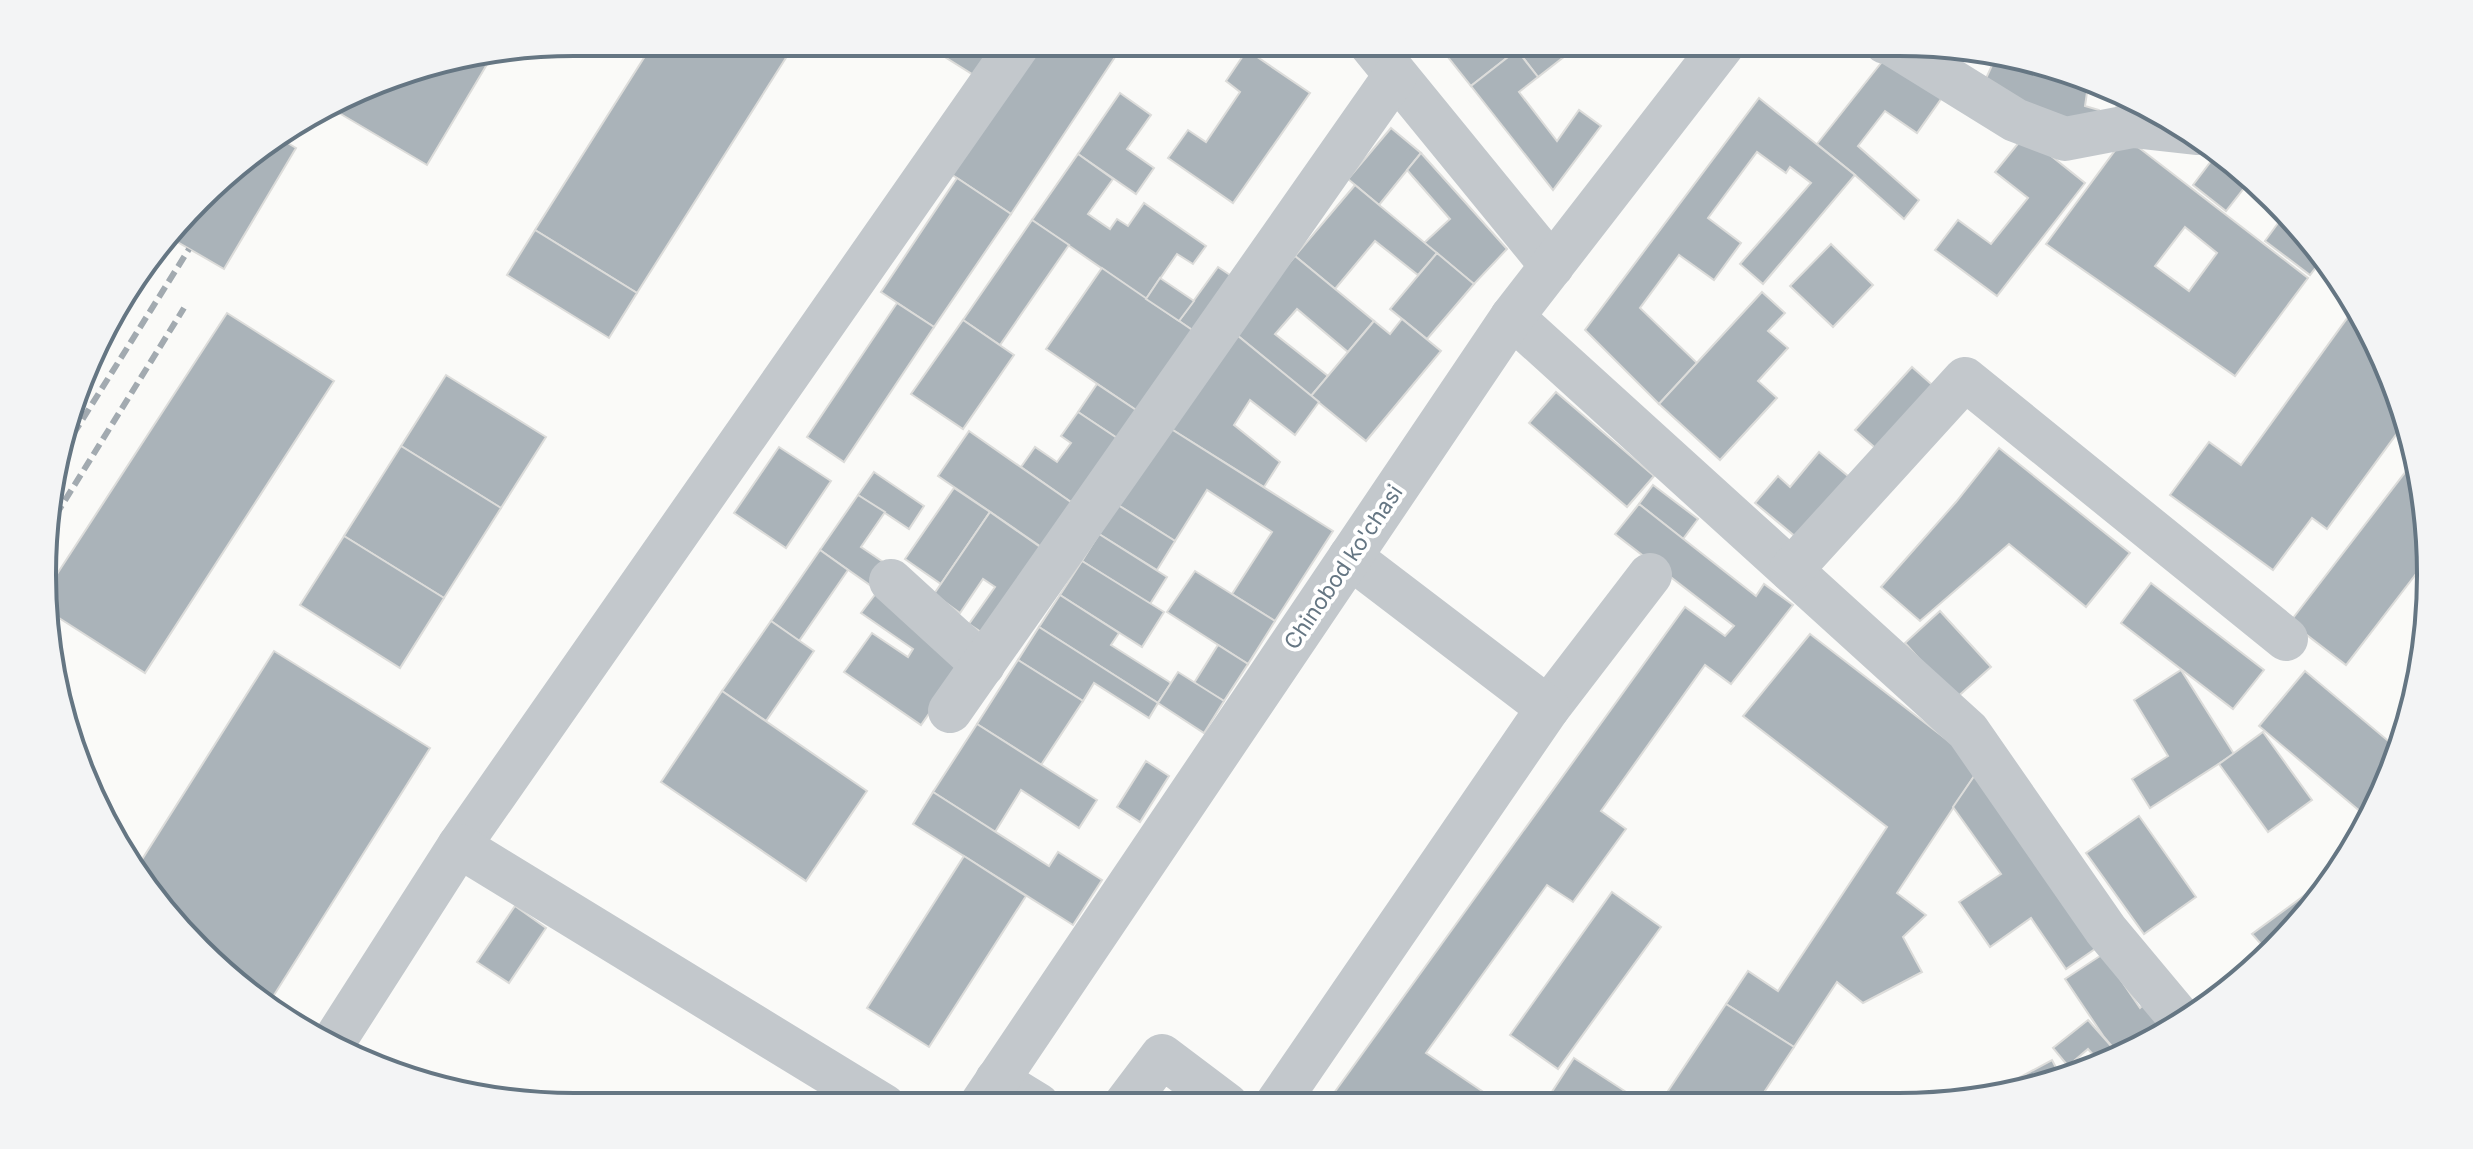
<svg xmlns="http://www.w3.org/2000/svg" width="2473" height="1149" font-family="Inter,sans-serif">
  <style>
    .building { fill: #aab3b9; stroke: #dcdcda; stroke-width: 2; fill-rule: evenodd }
    .lines { fill: none; stroke-linecap: round; stroke-linejoin: round }
    .minor { stroke: #c3c8cc; stroke-width: 44 }
    .rail { stroke: #a2aab0; stroke-width: 6; stroke-dasharray: 12 6; stroke-linecap: butt }
    .labels { text-anchor: middle; dominant-baseline: central; stroke-width: 8; stroke-linejoin: round; paint-order: stroke }
    .street-label { font-size: 22px; fill: #657683; stroke: #fff }
    .rim { fill: none; stroke: #657683; stroke-width: 4 }
  </style>
  <rect width="100%" height="100%" fill="#fafaf8"/>
  <g class="building">
    <polygon points="654,42 796,42 637,293 535,230"/>
    <polygon points="921,42 1003,42 980,79"/>
    <polygon points="1036,42 1125,42 1011,214 948,172"/>
    <polygon points="1436,42 1510,42 1517,50 1471,86"/>
    <polygon points="1527,42 1583,42 1538,77 1517,50"/>
    <polygon points="1247,50 1310,93 1233,203 1168,158 1188,130 1206,142 1240,92 1226,81"/>
    <polygon points="1517,50 1538,77 1519,92 1557,141 1579,110 1601,126 1553,190 1471,86"/>
    <polygon points="1998,52 2089,79 2085,106 2099,110 2105,128 1978,96"/>
    <polygon points="1889,53 1946,92 1917,133 1885,111 1858,146 1919,200 1904,219 1855,175 1817,144"/>
    <polygon points="492,56 427,165 339,113 350,94 403,70"/>
    <polygon points="2119,92 2186,127 2115,116"/>
    <polygon points="1120,93 1151,115 1127,149 1154,168 1136,194 1078,154"/>
    <polygon points="350,94 339,113 326,105"/>
    <polygon points="1759,98 1855,175 1763,284 1740,264 1811,183 1790,167 1786,173 1757,152 1708,218 1741,243 1714,280 1679,255 1640,308 1697,363 1659,404 1585,330"/>
    <polygon points="1391,128 1421,153 1379,205 1348,179"/>
    <polygon points="2025,135 2085,183 1997,296 1935,250 1958,220 1991,244 2028,198 1995,172"/>
    <polygon points="276,136 296,148 224,269 174,240 187,219 224,174"/>
    <path d="M2125,137L2308,278L2235,376L2046,244ZM2185,227L2217,253L2189,291L2155,266Z"/>
    <polygon points="2218,152 2263,188 2245,187 2226,211 2193,185"/>
    <polygon points="1421,153 1507,249 1474,284 1424,243 1450,219 1407,170"/>
    <polygon points="1078,154 1113,179 1088,214 1110,229 1117,219 1128,226 1144,203 1206,246 1193,264 1177,254 1146,299 1032,220"/>
    <polygon points="957,178 1011,214 934,327 881,292"/>
    <polygon points="1355,185 1437,253 1418,275 1375,241 1335,289 1295,256"/>
    <polygon points="2286,212 2324,257 2310,275 2265,241"/>
    <polygon points="1032,220 1069,245 1000,345 963,320"/>
    <polygon points="535,230 637,293 609,338 507,275"/>
    <polygon points="1831,244 1873,285 1833,327 1790,286"/>
    <polygon points="1437,253 1474,284 1427,339 1390,309"/>
    <polygon points="1295,256 1374,321 1348,352 1297,309 1275,334 1328,376 1311,396 1232,331"/>
    <polygon points="1218,267 1236,279 1198,334 1179,321"/>
    <polygon points="1102,268 1198,334 1142,414 1046,349"/>
    <polygon points="1160,278 1194,301 1179,321 1146,299"/>
    <polygon points="1762,292 1785,313 1768,331 1788,348 1758,381 1777,398 1720,460 1659,404"/>
    <polygon points="897,303 934,327 844,462 807,437"/>
    <polygon points="2356,306 2390,370 2406,421 2327,529 2312,518 2273,570 2170,495 2209,442 2241,465"/>
    <polygon points="227,313 334,381 145,673 45,609 44,594"/>
    <polygon points="1402,319 1441,351 1366,441 1311,396 1374,321 1390,334"/>
    <polygon points="963,320 1014,355 963,429 911,394"/>
    <polygon points="1232,331 1319,402 1295,435 1250,400 1234,425 1280,462 1264,487 1168,427"/>
    <polygon points="1912,367 1938,390 1881,453 1855,430"/>
    <polygon points="446,375 546,437 501,508 401,446"/>
    <polygon points="1097,384 1142,414 1123,442 1078,412"/>
    <polygon points="1556,392 1654,476 1627,507 1529,423"/>
    <polygon points="1078,412 1123,442 1078,507 1021,467 1035,447 1057,462 1071,443 1061,436"/>
    <polygon points="1168,427 1333,531 1275,621 1232,594 1272,532 1207,490 1175,541 1118,505"/>
    <polygon points="969,431 1078,507 1047,551 938,476"/>
    <polygon points="401,446 501,508 444,598 344,536"/>
    <polygon points="779,447 831,481 786,548 734,513"/>
    <polygon points="1999,448 2130,553 2086,607 2009,544 1920,621 1881,587 1956,502"/>
    <polygon points="1819,452 1854,481 1803,543 1755,503 1778,476 1790,487"/>
    <polygon points="2417,457 2421,470 2429,557 2346,665 2290,622"/>
    <polygon points="874,472 924,506 909,529 858,495"/>
    <polygon points="1653,485 1698,519 1683,539 1639,504"/>
    <polygon points="954,488 990,512 941,584 905,559"/>
    <polygon points="858,495 885,512 861,547 892,568 877,590 820,550"/>
    <polygon points="1639,504 1756,596 1764,584 1793,605 1731,684 1705,665 1601,811 1626,829 1573,902 1547,885 1426,1053 1501,1104 1349,1104 1334,1093 1685,607 1725,636 1734,626 1615,534"/>
    <polygon points="1118,505 1175,541 1157,570 1099,534"/>
    <polygon points="990,512 1043,549 984,634 969,624 995,587 983,579 960,613 934,594"/>
    <polygon points="1099,534 1167,577 1150,604 1082,561"/>
    <polygon points="344,536 444,598 400,668 300,605"/>
    <polygon points="820,550 848,570 799,641 771,621"/>
    <polygon points="1082,561 1164,612 1142,647 1060,595"/>
    <polygon points="1195,571 1275,621 1248,664 1167,612"/>
    <polygon points="2151,583 2264,670 2233,709 2121,623"/>
    <polygon points="877,592 970,655 921,725 844,672 872,633 908,657 913,649 861,613"/>
    <polygon points="1060,595 1119,633 1111,645 1171,683 1158,703 1039,627"/>
    <polygon points="1940,611 1991,667 1955,699 1905,643"/>
    <polygon points="771,621 814,651 766,721 722,691"/>
    <polygon points="1039,627 1158,703 1149,718 1094,683 1083,701 1018,660"/>
    <polygon points="1810,634 1981,766 1897,893 1926,915 1903,937 1922,972 1863,1003 1837,982 1794,1047 1726,1004 1748,971 1778,991 1887,827 1743,716"/>
    <polygon points="1218,645 1248,664 1224,701 1194,683"/>
    <polygon points="274,651 430,748 269,1003 223,975 136,869"/>
    <polygon points="1018,660 1083,701 1041,765 977,724"/>
    <polygon points="2181,670 2234,754 2150,808 2132,779 2168,756 2134,700"/>
    <polygon points="2305,671 2399,750 2391,778 2368,818 2259,726"/>
    <polygon points="1178,672 1224,701 1204,733 1158,703"/>
    <polygon points="722,691 867,791 806,881 661,782"/>
    <polygon points="977,724 1097,800 1079,828 1021,790 995,832 933,792"/>
    <polygon points="2263,732 2312,800 2268,832 2219,764"/>
    <polygon points="1146,761 1169,776 1140,822 1117,807"/>
    <polygon points="1981,766 2105,942 2066,969 2031,918 1990,947 1959,902 2001,874 1953,807"/>
    <polygon points="933,792 1049,866 1058,852 1102,880 1073,925 913,824"/>
    <polygon points="2139,816 2196,897 2144,934 2086,853"/>
    <polygon points="964,856 1026,896 929,1047 867,1008"/>
    <polygon points="2313,889 2320,899 2268,952 2252,934"/>
    <polygon points="1612,892 1661,927 1558,1069 1510,1035"/>
    <polygon points="515,906 546,928 509,983 477,962"/>
    <polygon points="2103,954 2140,1008 2144,1004 2165,1030 2120,1056 2104,1037 2065,979"/>
    <polygon points="1726,1004 1794,1047 1757,1103 1660,1103"/>
    <polygon points="2088,1020 2120,1056 2103,1066 2088,1049 2068,1066 2053,1048"/>
    <polygon points="1574,1058 1643,1103 1544,1104"/>
    <polygon points="2052,1060 2061,1077 1978,1100"/>
  </g>
  <g class="lines">
    <g class="minor">
      <polyline points="1369,42 1552,266"/>
      <polyline points="1885,42 1889,42 2015,120 2065,139 2133,126 2196,133"/>
      <polyline points="1512,317 1968,731 2106,930 2182,1021"/>
      <polyline points="1791,570 1965,379 2286,639"/>
      <polyline points="891,581 983,665"/>
      <polyline points="1548,708 1650,575"/>
      <polyline points="950,711 1395,76"/>
      <polyline points="459,846 1020,42"/>
      <polyline points="333,1043 459,846 884,1106"/>
      <polyline points="997,1080 1038,1105"/>
      <polyline points="1125,1105 1162,1056 1227,1105"/>
      <polyline points="1276,1105 1548,708 1350,557"/>
      <polyline points="980,1106 1512,317 1725,42"/>
    </g>
    <g class="rail">
      <polyline points="54,465 189,249"/>
      <polyline points="46,531 184,308"/>
    </g>
  </g>
  <g class="labels">
    <g class="street-label">
      <text transform="translate(1343 567) rotate(-56)">Chinobod ko'chasi</text>
    </g>
  </g>
  <path d="M0 0H2473V1149H0ZM574 56H1899A518 518 0 0 1 2417 574V575A518 518 0 0 1 1899 1093H574A518 518 0 0 1 56 575V574A518 518 0 0 1 574 56Z" fill="#f3f4f5" fill-rule="evenodd"/>
  <path class="rim" d="M574 56H1899A518 518 0 0 1 2417 574V575A518 518 0 0 1 1899 1093H574A518 518 0 0 1 56 575V574A518 518 0 0 1 574 56Z"/>
</svg>
